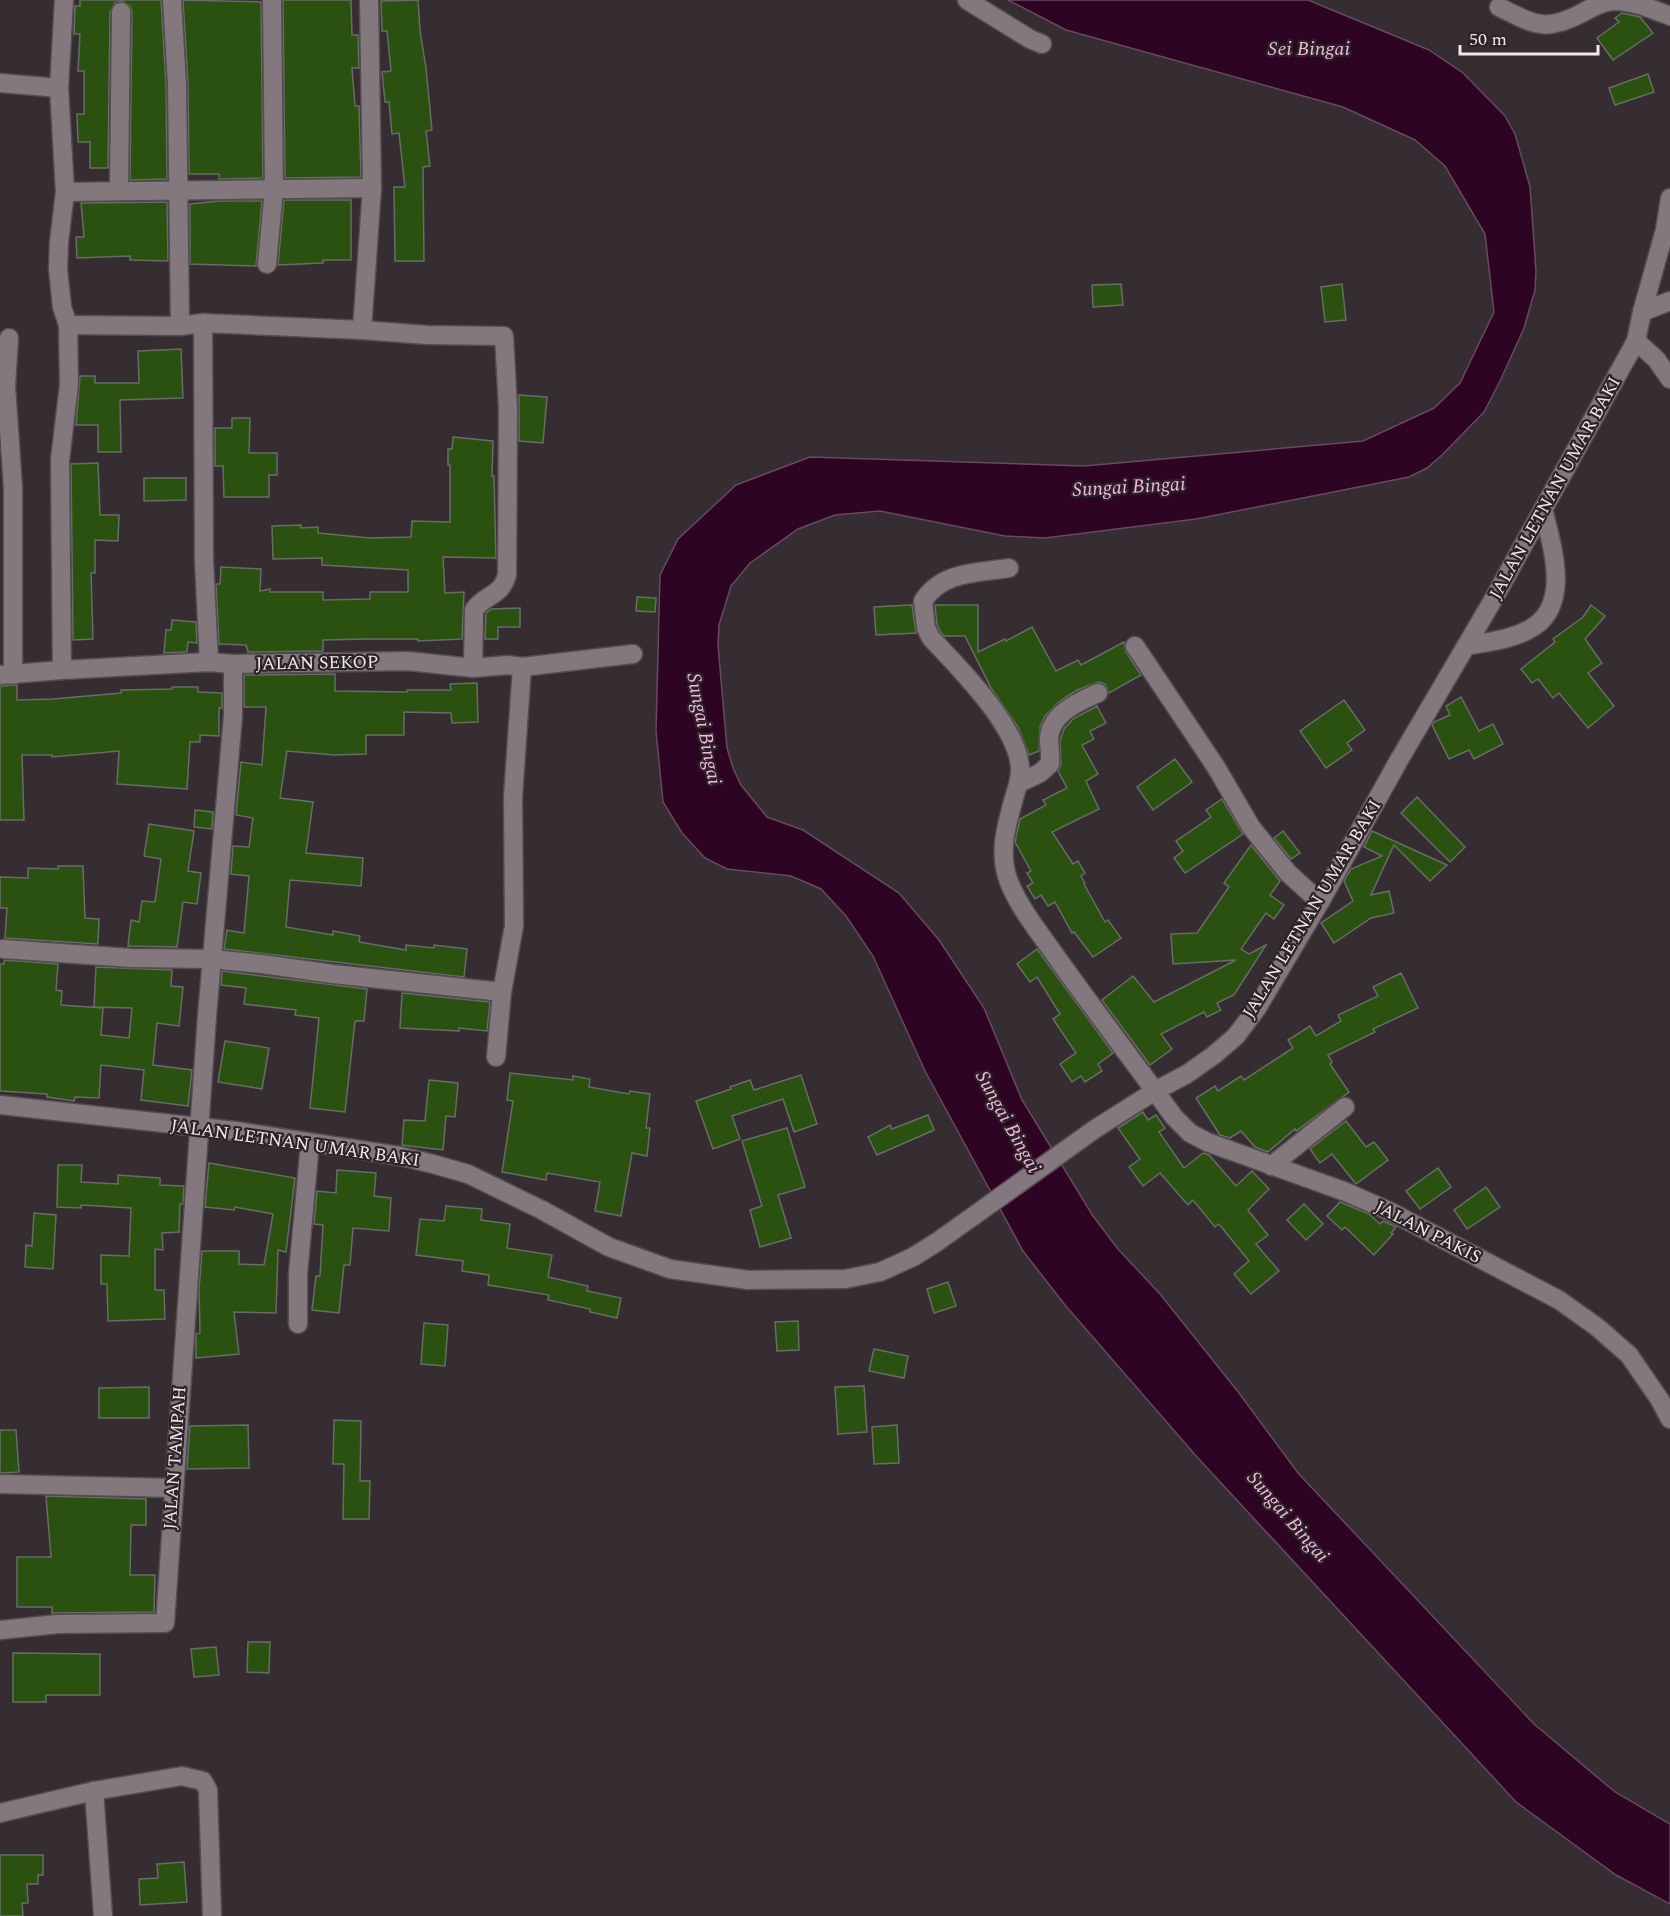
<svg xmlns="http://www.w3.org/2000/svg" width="1670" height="1916" font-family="Spectral,serif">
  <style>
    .water { fill: #2d0523; stroke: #674960; stroke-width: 1.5 }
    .building { fill: #2b5110; stroke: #676d64; stroke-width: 1.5 }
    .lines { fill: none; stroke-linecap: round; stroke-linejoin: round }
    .minor-casing { stroke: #544c51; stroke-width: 21 }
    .minor { stroke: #82787e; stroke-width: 18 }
    .labels { text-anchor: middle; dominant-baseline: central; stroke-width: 4.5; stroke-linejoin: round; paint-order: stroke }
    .street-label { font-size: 18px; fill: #efe9ed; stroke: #2b2328 }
    .water-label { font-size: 20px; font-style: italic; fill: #f8b5e0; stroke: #2b2328 }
  </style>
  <rect width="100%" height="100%" fill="#352d32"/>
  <polygon class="water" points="1008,0 1308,0 1429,50 1463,73 1505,116 1515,134 1530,187 1536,271 1535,290 1524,328 1500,381 1484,412 1442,455 1427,468 1409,477 1196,519 1045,538 1005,536 880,511 835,515 798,529 750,563 731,586 719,625 718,645 727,748 733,768 741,785 767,817 803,830 899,893 939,940 984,1008 1022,1100 1093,1216 1118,1249 1160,1294 1239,1393 1298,1473 1534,1724 1615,1792 1670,1824 1670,1904 1616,1875 1516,1802 1197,1457 1065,1305 1023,1251 925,1071 873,956 846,916 821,889 791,876 727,869 705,858 682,833 663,802 656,731 660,575 678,539 736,485 810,457 1084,466 1363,441 1434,408 1460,383 1494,312 1485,234 1445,166 1415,140 1343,107 1066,30"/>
  <g class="building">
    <polygon points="80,0 161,0 166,84 167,179 130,180 132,12 130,6 122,1 115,3 110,12 108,168 90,168 90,142 78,142 77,114 84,114 84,71 78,71 80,34 74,34 75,6 80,6"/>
    <polygon points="183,0 261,2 263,178 219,179 219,174 189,174 188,83"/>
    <polygon points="283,0 351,0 352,35 358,35 359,68 352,68 355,106 359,106 361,177 285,178"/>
    <polygon points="418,0 420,31 426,68 432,130 426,131 430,166 423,167 424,261 395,261 394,187 405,187 399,133 392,134 389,102 385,102 382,72 391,71 387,31 382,31 381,1"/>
    <polygon points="1622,13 1640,17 1653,33 1613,60 1597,38 1619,22 1615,18"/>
    <polygon points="1648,74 1654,92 1615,105 1609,88"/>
    <polygon points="284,200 351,200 351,260 323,260 323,263 278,265"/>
    <polygon points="220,201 262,201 256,266 190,264 190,204"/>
    <polygon points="167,202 168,261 130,260 130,256 77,258 76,237 84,237 81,203"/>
    <polygon points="1121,284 1123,305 1093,307 1092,285"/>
    <polygon points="1342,284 1346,320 1325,322 1321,287"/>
    <polygon points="181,349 183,398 120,400 121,452 98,452 98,425 76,425 80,376 95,376 95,383 139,383 138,351"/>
    <polygon points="519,395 547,397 543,443 519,441"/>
    <polygon points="232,418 250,418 249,453 277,453 277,475 269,475 269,497 224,497 223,466 215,466 215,428 232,428"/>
    <polygon points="453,437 493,441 492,476 494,476 496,558 443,557 445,593 464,592 462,639 418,641 418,639 366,639 323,640 323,651 248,652 246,645 219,644 216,584 220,584 221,567 261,569 260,591 270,589 270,592 323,592 323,600 370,599 370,592 408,592 408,570 322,565 322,558 273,559 272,526 301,525 301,528 318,527 318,533 370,538 411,537 412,521 450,522 450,465 448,465 448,449 452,449"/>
    <polygon points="98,463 100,515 119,515 118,541 95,540 95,573 91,573 93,639 73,640 71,464"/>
    <polygon points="144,478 186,478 186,500 144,501"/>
    <polygon points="637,597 656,598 655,612 636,611"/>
    <polygon points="909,605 912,605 916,633 876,635 874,607"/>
    <polygon points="935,605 978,605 978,652 1005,639 1006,641 1032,627 1056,671 1078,660 1081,665 1124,642 1126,652 1141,675 1109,693 1105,684 1099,682 1077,690 1060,701 1045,716 1040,727 1039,751 1029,755 1018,727 991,688 965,636 944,636 940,631 937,625"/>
    <polygon points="1591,605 1605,616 1585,639 1602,663 1588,673 1614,706 1588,728 1559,693 1553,698 1538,679 1532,683 1521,669 1555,642 1553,639 1583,617"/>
    <polygon points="520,608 520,627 498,627 498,639 485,639 486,613 492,609"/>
    <polygon points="172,620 196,622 197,643 188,642 187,652 164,653 166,630 171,630"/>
    <polygon points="335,674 335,691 407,692 407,690 451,690 450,684 477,683 478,722 452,723 451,713 404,712 404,735 366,735 366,754 334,755 287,751 280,798 313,802 306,853 363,858 361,886 290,880 286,927 333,935 333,931 360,936 359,942 406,950 406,945 434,948 434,945 467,949 464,977 224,949 227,930 244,933 249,876 231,874 233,846 249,847 253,818 236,815 241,762 262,765 266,707 244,707 244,675"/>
    <polygon points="17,685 17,700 53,699 121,693 121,690 172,689 172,687 198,687 198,692 222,693 222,708 219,708 219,736 200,735 200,742 190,742 187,789 117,784 119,751 52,757 52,755 22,755 24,820 0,820 0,686"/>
    <polygon points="1461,697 1479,731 1493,724 1503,744 1474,759 1469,750 1449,759 1432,725 1434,722 1450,715 1446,706"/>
    <polygon points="1344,700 1365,730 1347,743 1352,750 1326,768 1300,731"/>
    <polygon points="1097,706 1106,723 1090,731 1094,739 1082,745 1098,774 1086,781 1099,809 1052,832 1073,864 1078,861 1085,873 1081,876 1085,883 1084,884 1105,922 1108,920 1121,938 1093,957 1074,932 1072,933 1055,902 1048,906 1041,895 1035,899 1027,886 1033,883 1027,873 1031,871 1015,842 1020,819 1046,805 1043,800 1067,788 1058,771 1061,765 1060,741 1064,729 1073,719"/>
    <polygon points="1175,759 1192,782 1153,810 1137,787"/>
    <polygon points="1417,797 1465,847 1450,862 1401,813"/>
    <polygon points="1222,799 1243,834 1185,873 1174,858 1183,851 1176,841 1211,817 1206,810"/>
    <polygon points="195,810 213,812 212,829 194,827"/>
    <polygon points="149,824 194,831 188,871 201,873 197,904 183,902 177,947 128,946 131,920 139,922 142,901 155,902 161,859 144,856"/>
    <polygon points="1283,831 1300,853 1291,859 1274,838"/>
    <polygon points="1372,831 1447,865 1430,881 1394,845 1371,895 1389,891 1394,913 1371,918 1334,943 1321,923 1353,901 1344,881 1351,869 1382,856 1364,847"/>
    <polygon points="1251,845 1280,881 1270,895 1284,905 1274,919 1266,913 1241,949 1249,954 1266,945 1234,995 1217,1003 1221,1010 1207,1017 1204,1012 1161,1034 1172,1049 1150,1065 1102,1000 1133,976 1154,1002 1236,960 1173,964 1171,934 1197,933 1229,887 1224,883"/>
    <polygon points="58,866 83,866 85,918 99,919 98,944 5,938 7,908 0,908 0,877 28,878 28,868 58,869"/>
    <polygon points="1037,949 1113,1053 1098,1064 1102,1071 1085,1082 1081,1076 1072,1082 1060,1064 1076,1053 1053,1019 1060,1014 1037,977 1030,982 1017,964"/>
    <polygon points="4,960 58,964 56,990 62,991 61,1005 103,1008 101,1035 129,1038 132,1008 94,1007 96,967 172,970 171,986 183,987 179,1026 157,1023 153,1065 192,1070 188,1106 141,1100 144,1070 101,1065 99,1098 75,1097 74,1101 47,1097 47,1094 0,1091 0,964 4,964"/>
    <polygon points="222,971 367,989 364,1021 355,1021 345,1112 310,1108 319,1018 295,1015 296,1010 244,1004 246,988 221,985"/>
    <polygon points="1401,973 1418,1008 1373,1029 1375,1032 1328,1055 1332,1062 1330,1064 1349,1092 1296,1131 1295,1129 1268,1152 1255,1147 1241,1131 1230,1138 1220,1135 1196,1098 1215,1086 1218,1091 1241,1076 1244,1080 1293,1048 1288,1040 1310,1026 1316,1036 1341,1021 1338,1015 1378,996 1373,987"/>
    <polygon points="402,993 490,1002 487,1031 459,1028 459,1031 400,1028"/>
    <polygon points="225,1041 269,1048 262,1089 218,1082"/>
    <polygon points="510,1073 573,1080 573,1076 590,1079 589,1087 629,1094 630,1091 650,1094 646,1128 650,1128 647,1156 632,1153 621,1216 595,1211 600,1182 547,1173 546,1180 502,1172 513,1101 507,1100"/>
    <polygon points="801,1075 817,1124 794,1132 783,1099 732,1116 740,1139 713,1149 696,1101 731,1089 730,1087 750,1080 754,1090"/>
    <polygon points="429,1080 458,1083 455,1117 446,1116 443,1150 402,1145 404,1120 425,1121"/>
    <polygon points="1143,1112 1148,1120 1156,1115 1165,1128 1159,1132 1184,1168 1203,1153 1209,1155 1236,1186 1252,1171 1269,1189 1248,1210 1268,1235 1256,1244 1279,1271 1251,1294 1234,1274 1249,1261 1219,1224 1215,1227 1193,1200 1188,1205 1160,1173 1143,1186 1129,1167 1140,1159 1118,1128"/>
    <polygon points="928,1115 934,1130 877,1155 868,1137 890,1125 892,1129"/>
    <polygon points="1346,1121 1366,1147 1374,1142 1388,1160 1356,1184 1332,1154 1320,1163 1310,1149"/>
    <polygon points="787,1128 805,1187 778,1195 791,1238 760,1247 750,1210 762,1206 742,1141"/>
    <polygon points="209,1163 295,1178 286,1252 278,1250 276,1313 234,1312 239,1354 196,1358 196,1334 200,1333 199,1289 202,1251 239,1251 239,1264 264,1265 273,1214 235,1207 234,1210 205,1207"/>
    <polygon points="58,1165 82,1165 81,1182 118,1184 118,1175 160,1178 160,1185 184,1186 183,1204 180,1204 179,1232 162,1233 163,1250 155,1249 155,1290 164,1290 165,1319 108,1321 107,1284 101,1284 101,1255 129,1256 131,1208 81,1205 81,1208 57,1207"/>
    <polygon points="1438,1168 1451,1187 1420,1209 1406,1191"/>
    <polygon points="337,1170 376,1173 374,1196 391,1198 389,1231 353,1228 350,1265 344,1265 339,1313 312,1310 316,1276 320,1276 323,1225 314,1224 317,1191 336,1193"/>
    <polygon points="1486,1187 1500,1207 1467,1229 1454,1210"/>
    <polygon points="1340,1202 1369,1214 1380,1224 1383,1221 1396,1227 1391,1233 1393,1234 1374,1255 1345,1227 1342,1230 1327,1216"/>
    <polygon points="1304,1204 1323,1224 1306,1240 1287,1220"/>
    <polygon points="446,1206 482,1209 481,1220 510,1224 507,1248 552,1255 548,1277 588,1286 587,1291 621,1298 617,1318 590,1312 590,1309 548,1300 549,1295 488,1285 489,1275 462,1271 463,1261 416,1255 420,1219 444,1221"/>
    <polygon points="34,1213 56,1215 53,1269 25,1267 26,1245 32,1246"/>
    <polygon points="948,1282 956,1306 934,1313 927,1289"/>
    <polygon points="798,1321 799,1350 777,1351 775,1322"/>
    <polygon points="424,1323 448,1325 445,1366 421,1364"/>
    <polygon points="874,1349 908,1356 904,1378 869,1371"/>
    <polygon points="864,1386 867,1432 838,1434 835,1387"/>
    <polygon points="149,1387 149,1418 99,1418 99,1388"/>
    <polygon points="334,1420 361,1421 360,1481 370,1481 369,1519 343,1519 344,1464 333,1464"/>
    <polygon points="248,1425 249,1468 187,1469 190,1426"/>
    <polygon points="897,1425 899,1463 874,1464 872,1427"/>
    <polygon points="0,1430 16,1430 19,1472 0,1473"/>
    <polygon points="46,1496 146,1499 146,1525 131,1525 130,1575 155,1575 154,1612 52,1613 52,1607 17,1607 17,1557 51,1557"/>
    <polygon points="248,1642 270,1642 269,1673 247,1672"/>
    <polygon points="216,1647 219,1675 194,1677 191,1649"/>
    <polygon points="13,1653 100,1654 100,1695 46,1695 46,1702 13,1702"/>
    <polygon points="0,1855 43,1855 43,1875 38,1875 38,1884 27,1884 28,1903 22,1903 23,1916 0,1916"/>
    <polygon points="184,1862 187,1902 140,1905 139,1879 158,1878 157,1864"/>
  </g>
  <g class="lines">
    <g class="minor-casing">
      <g id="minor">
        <polyline points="172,0 177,84 180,326"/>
        <polyline points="967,0 1030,39 1042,44"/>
        <path d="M1499,7C1534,24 1544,33 1582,13C1591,8 1601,2 1612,1C1631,0 1652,9 1670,16"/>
        <polyline points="0,83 59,88"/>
        <polyline points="119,190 121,12"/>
        <polyline points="65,192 372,188"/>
        <polyline points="267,264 274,189 272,0"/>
        <polyline points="1642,312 1670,301"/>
        <polyline points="203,323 204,560 209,662"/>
        <path d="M68,325L180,326L203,323L362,330L427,335L504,336L508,408L507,575C501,597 485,594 474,610L473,668"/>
        <polyline points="362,330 372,188 369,0"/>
        <polyline points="9,338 6,386 13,488 13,675"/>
        <polyline points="1636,341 1656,359 1670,379"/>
        <path d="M1009,568C978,573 942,571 923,601L926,628L931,638C958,667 1017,725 1020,767C1021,777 1017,788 1014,798C1006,827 998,853 1009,882C1020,909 1039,932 1055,955C1094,1010 1135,1063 1174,1117L1190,1133L1207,1142L1346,1192L1389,1211L1559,1300L1597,1327L1629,1355L1660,1400L1670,1419"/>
        <polyline points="1135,646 1216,767 1251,827 1288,873 1320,902"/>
        <path d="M1466,646C1487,642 1509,640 1528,630C1573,608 1552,546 1543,509"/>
        <polyline points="62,670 60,460 69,385 68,325 62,307 58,269 59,242 65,192 59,88 64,0"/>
        <polyline points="0,675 62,670 209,662 233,664 408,661 473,668 508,665 522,667 633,654"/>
        <path d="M1019,783L1040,773L1050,764C1051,755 1049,748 1049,740C1049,714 1078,702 1098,693"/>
        <polyline points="3,949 131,958 211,959 262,964 333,974 502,992"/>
        <polyline points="496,1057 502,992 514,926 513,797 522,667"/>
        <polyline points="0,1105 236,1131 400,1156 433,1164 468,1174 542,1210 609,1247 670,1269 748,1280 845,1279 880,1272 913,1257 937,1242 1095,1129 1155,1091 1187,1074 1214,1055 1236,1036 1257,1008 1320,902 1399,760 1493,600 1636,341 1642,312 1665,230 1670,198"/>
        <polyline points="1271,1166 1345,1107"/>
        <polyline points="298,1324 298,1274 310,1143"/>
        <polyline points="0,1484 173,1488"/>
        <polyline points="0,1630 58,1624 165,1623 207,1016 233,716 233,664"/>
        <polyline points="94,1791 103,1916"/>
        <polyline points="0,1813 94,1791 182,1776 203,1781 208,1790 212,1916"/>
      </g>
    </g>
    <use href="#minor" class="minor"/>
  </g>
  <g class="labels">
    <g class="street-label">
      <text transform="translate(1555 488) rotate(-61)">JALAN LETNAN UMAR BAKI</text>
      <text transform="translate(317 663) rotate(-1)">JALAN SEKOP</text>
      <text transform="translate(1312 909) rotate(-59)">JALAN LETNAN UMAR BAKI</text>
      <text transform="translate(295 1143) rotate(8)">JALAN LETNAN UMAR BAKI</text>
      <text transform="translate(1428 1232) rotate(27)">JALAN PAKIS</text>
      <text transform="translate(175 1458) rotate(-86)">JALAN TAMPAH</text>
    </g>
    <g class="water-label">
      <text x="1309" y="49">Sei Bingai</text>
      <text transform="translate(1129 487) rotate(-3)">Sungai Bingai</text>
      <text transform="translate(704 729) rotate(79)">Sungai Bingai</text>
      <text transform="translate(1008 1122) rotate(61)">Sungai Bingai</text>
      <text transform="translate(1288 1517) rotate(49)">Sungai Bingai</text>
    </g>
  </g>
  <path d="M1460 45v9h138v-9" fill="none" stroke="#efe9ed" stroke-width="3"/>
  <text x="1469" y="45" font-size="18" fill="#efe9ed" stroke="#2b2328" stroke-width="4.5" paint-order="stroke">50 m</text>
</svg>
